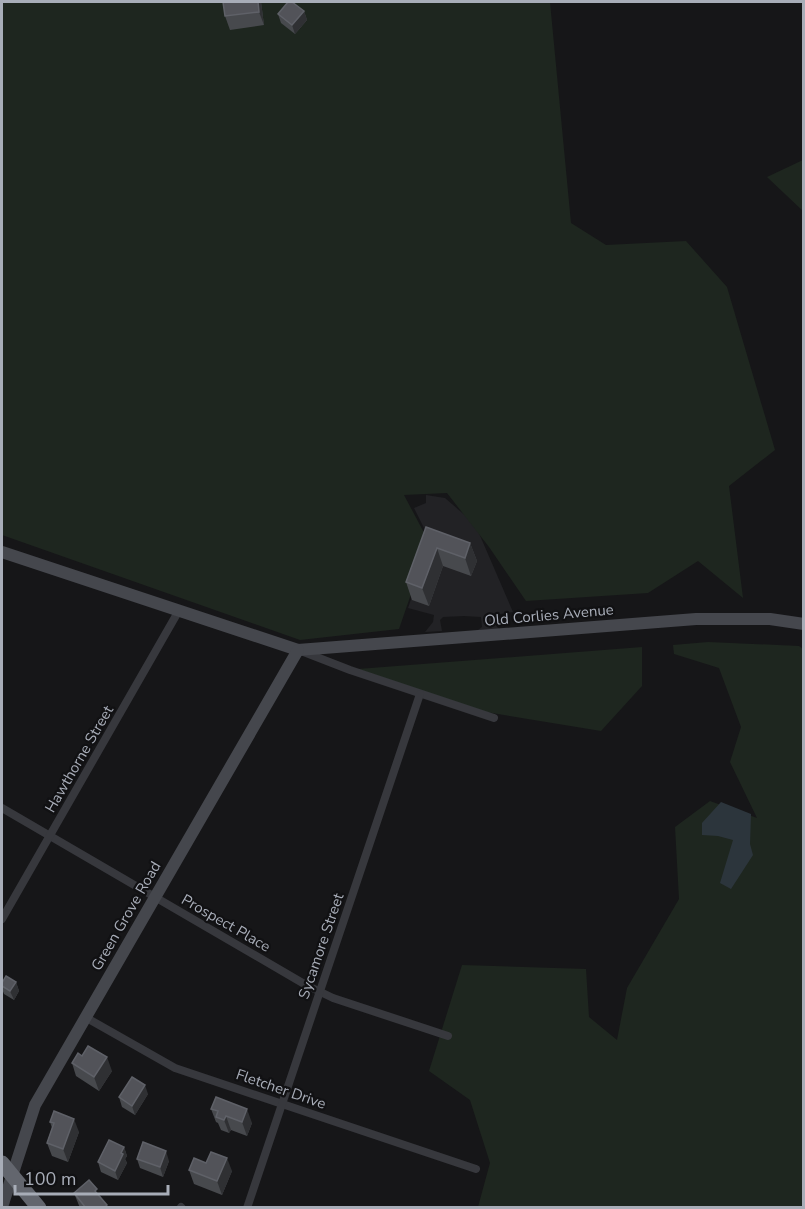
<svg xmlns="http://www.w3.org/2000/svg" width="805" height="1209" font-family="'Nunito Sans',sans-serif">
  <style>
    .built { fill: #222225 }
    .green { fill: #1e261f }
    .water { fill: #2c353c }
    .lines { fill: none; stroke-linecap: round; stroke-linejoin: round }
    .street { stroke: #37383d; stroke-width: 8 }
    .secondary { stroke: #45474d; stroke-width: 12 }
    .highway { stroke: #63666e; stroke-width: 15 }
    .wall { fill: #47494d }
    .shaded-wall { fill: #2f3033 }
    .building { fill: #525359; stroke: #5f6168; stroke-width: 1.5 }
    .labels { text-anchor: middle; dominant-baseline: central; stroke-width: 4.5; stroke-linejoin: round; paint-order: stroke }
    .street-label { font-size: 15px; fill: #a8adb8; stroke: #111113 }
  </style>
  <rect width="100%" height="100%" fill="#161618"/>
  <polygon class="built" points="426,495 445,498 475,524 513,612 494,615 494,623 499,629 478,630 482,627 481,617 464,616 443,617 440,620 442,631 425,632 433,622 434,615 408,608 431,542 414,508 426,503"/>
  <g class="green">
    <polygon points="2,2 550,2 571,223 606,245 686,241 727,287 775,450 729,486 743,598 698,561 648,593 526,601 489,547 447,493 404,495 429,542 399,629 300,640 2,535"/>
    <polygon points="803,160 803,211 767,177"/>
    <polygon points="708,642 799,646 803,649 803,1207 478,1207 490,1163 470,1100 429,1071 462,965 586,969 589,1017 617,1040 627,988 679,899 675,827 710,801 757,818 730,762 741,727 719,668 674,654 673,645"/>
    <polygon points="642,647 642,686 601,731 480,711 358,669"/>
  </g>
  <polygon class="water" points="721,802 751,814 750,844 753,855 731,889 720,883 733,840 718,836 702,835 702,823"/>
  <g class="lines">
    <g class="street">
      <polyline points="301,651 350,670 494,718"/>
      <polyline points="2,808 306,985 333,998 448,1036"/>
      <polyline points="2,919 178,612"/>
      <polyline points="85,1017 175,1068 476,1169"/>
      <polyline points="181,1207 182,1208"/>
      <polyline points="247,1208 420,694"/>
    </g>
    <g class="secondary">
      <polyline points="2,552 298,650 696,619 770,619 804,624"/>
      <polyline points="2,1207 35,1105 298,650"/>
    </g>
    <polyline class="highway" points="2,1163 39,1208"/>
  </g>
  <g class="wall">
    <polygon points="223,2 261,2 264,25 230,30 225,16"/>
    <polygon points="304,11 307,20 295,34 281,23 278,14"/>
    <polygon points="426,527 470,543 477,561 471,576 443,566 429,606 412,600 406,582"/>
    <polygon points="16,982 19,991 14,1000 4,994 2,989 2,983"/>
    <polygon points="72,1063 112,1071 99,1091 76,1076"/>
    <polygon points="148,1094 135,1115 122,1107 119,1097"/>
    <polygon points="211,1109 252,1123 247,1136 231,1130 229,1133 221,1130 218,1123 216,1122"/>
    <polygon points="50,1122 79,1132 68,1162 52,1156 47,1143 52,1128"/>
    <polygon points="124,1147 127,1156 125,1159 127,1163 118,1180 101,1172 98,1162"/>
    <polygon points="137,1159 169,1161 163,1177 140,1168"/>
    <polygon points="206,1163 232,1171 222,1195 194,1184 189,1170"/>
    <polygon points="74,1193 100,1196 108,1208 80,1208"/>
  </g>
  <g class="shaded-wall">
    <polygon points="258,2 261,2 264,25 259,12"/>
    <polygon points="304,11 307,20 295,34 292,25"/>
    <polygon points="470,543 477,561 471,576 465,558"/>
    <polygon points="437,548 443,566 429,606 422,588"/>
    <polygon points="16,982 19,991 14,1000 10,991"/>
    <polygon points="107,1057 112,1071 99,1091 94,1077"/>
    <polygon points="145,1085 148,1094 135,1115 132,1106"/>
    <polygon points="247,1109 252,1123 247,1136 242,1122"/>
    <polygon points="226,1116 231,1130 229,1133 224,1120"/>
    <polygon points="74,1119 79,1132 68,1162 63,1149"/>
    <polygon points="124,1147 127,1156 125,1159 127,1163 118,1180 115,1171 121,1153"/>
    <polygon points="166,1151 169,1161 163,1177 160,1167"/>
    <polygon points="227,1158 232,1171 222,1195 217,1181"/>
  </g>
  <g class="building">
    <polygon points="223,2 258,2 259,12 225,16"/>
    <polygon points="288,2 292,2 304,11 292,25 278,14"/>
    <polygon points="426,527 470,543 465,558 437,548 422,588 406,582"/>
    <polygon points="6,976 16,982 10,991 2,986 2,983"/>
    <polygon points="88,1046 107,1057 94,1077 72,1063 78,1053 82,1056"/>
    <polygon points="132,1077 145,1085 132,1106 119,1097"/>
    <polygon points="216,1097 247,1109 242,1122 226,1116 224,1120 216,1117 218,1111 211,1109"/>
    <polygon points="54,1111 74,1119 63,1149 47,1143 54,1123 50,1122"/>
    <polygon points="109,1140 124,1147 121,1153 123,1154 115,1171 98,1162"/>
    <polygon points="143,1142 166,1151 160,1167 137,1159"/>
    <polygon points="211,1152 227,1158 217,1181 189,1170 194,1158 206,1163"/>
    <polygon points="89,1180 97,1189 95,1191 107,1205 104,1208 86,1208 74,1193"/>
  </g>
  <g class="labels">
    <g class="street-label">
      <text transform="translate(549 615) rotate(-5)">Old Corlies Avenue</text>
      <text transform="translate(79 759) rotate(-60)">Hawthorne Street</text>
      <text transform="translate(126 916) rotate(-60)">Green Grove Road</text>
      <text transform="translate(226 923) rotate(30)">Prospect Place</text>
      <text transform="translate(321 946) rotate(-71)">Sycamore Street</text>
      <text transform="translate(281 1089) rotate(19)">Fletcher Drive</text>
    </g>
  </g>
  <rect width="805" height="1209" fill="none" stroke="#a8adb8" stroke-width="6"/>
  <path d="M15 1185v9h153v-9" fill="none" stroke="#a8adb8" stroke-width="3"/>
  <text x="24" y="1185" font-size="18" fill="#a8adb8" stroke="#111113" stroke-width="4.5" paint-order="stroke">100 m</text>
</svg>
